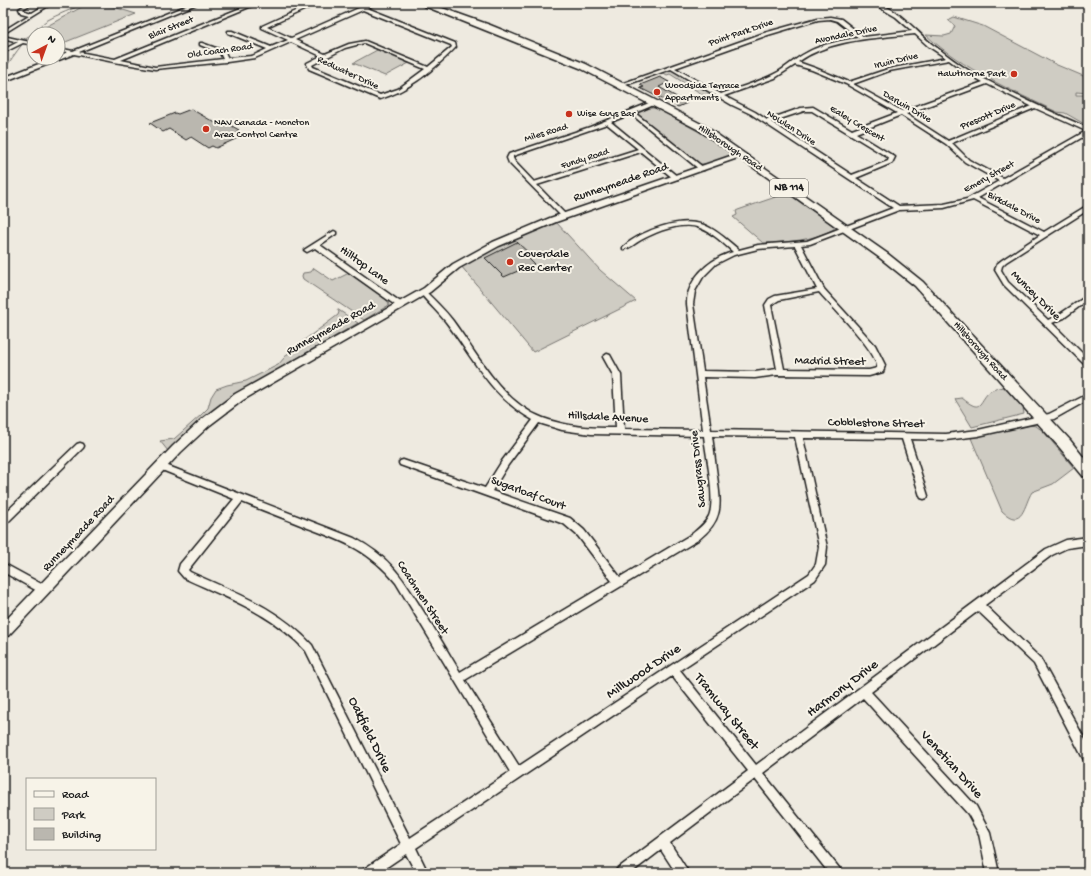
<svg xmlns="http://www.w3.org/2000/svg" width="1091" height="876" font-family="'Gochi Hand',sans-serif">
  <style>
    .green { fill: #cfccc3; stroke: #767470 }
    .lines { fill: none; stroke-linecap: round; stroke-linejoin: round }
    .stream { stroke: #6f6d69; stroke-width: 1 }
    .building { fill: #bab7af; stroke: #1c1c1c }
    .street-casing { stroke: #1c1c1c; stroke-width: 3 }
    .secondary-casing { stroke: #1c1c1c; stroke-width: 3 }
    .primary-casing { stroke: #1c1c1c; stroke-width: 3 }
    .street { fill: #f7f3e8; fill-rule: evenodd }
    .secondary { fill: #f7f3e8; fill-rule: evenodd }
    .primary { fill: #f7f3e8; fill-rule: evenodd }
    .poi-dot { fill: #c8321e; stroke: #f7f3e8; stroke-width: 1.5 }
    .labels { text-anchor: middle; dominant-baseline: central; stroke-width: 4; stroke-linejoin: round; paint-order: stroke }
    .far-street-label { font-size: 10px; fill: #1c1c1c; stroke: #f7f3e8 }
    .far-poi-label { font-size: 10px; fill: #1c1c1c; stroke: #f7f3e8; text-anchor: start }
    .shield { fill: #f7f3e8; stroke: #5e5c59; stroke-width: 1 }
    .shield-label { font-size: 11px; font-weight: bold; fill: #1c1c1c }
    .street-label { font-size: 12px; fill: #1c1c1c; stroke: #f7f3e8 }
    .poi-label { font-size: 12px; fill: #1c1c1c; stroke: #f7f3e8; text-anchor: start }
    .near-street-label { font-size: 14px; fill: #1c1c1c; stroke: #f7f3e8 }
  </style>
  <rect width="100%" height="100%" fill="#eeeae0"/>
  <filter id="ink" filterUnits="userSpaceOnUse"><feTurbulence type="fractalNoise" baseFrequency=".025" numOctaves="2"/><feDisplacementMap in="SourceGraphic" scale="8" xChannelSelector="R" yChannelSelector="G"/><feConvolveMatrix kernelMatrix="1 2 1 2 8 2 1 2 1" color-interpolation-filters="sRGB"/></filter>
  <g filter="url(#ink)">
    <g class="green">
      <polygon points="89,3 101,3 136,14 58,45 58,34 34,34 34,44 20,41"/>
      <path d="M954,17L983,26L1057,65L1088,78V93L1076,92V95H1088V126L1065,113L1057,112C1012,91 963,69 926,35L944,36L951,34L955,26L948,20Z"/>
      <polygon points="379,49 411,62 385,76 353,63"/>
      <polygon points="669,70 673,70 711,94 705,96 670,74 667,75 662,72"/>
      <polygon points="650,108 656,108 701,133 730,152 731,155 707,164 700,164 637,115 639,112"/>
      <path d="M787,193L834,226V229C812,241 788,242 763,243L733,217L737,215L736,211L738,210Z"/>
      <polygon points="556,222 600,270 636,301 533,352 461,266 515,238"/>
      <polygon points="314,268 333,281 349,273 388,301 389,305 364,320 303,279 302,276 303,273 311,272"/>
      <polygon points="337,309 358,323 235,394 200,421 168,451 160,441 174,439 201,415 208,408 211,397 216,389 227,385 246,381 278,365 291,350 338,315 339,312"/>
      <path d="M1004,387L1023,408L1024,414L972,427L955,399L962,398C982,414 978,403 989,392C993,389 999,388 1004,387Z"/>
      <path d="M1030,425L1036,426L1043,431L1074,468L1053,484L1032,492C1024,504 1023,531 1002,511L971,438Z"/>
    </g>
    <g class="lines">
      <path class="stream" d="M3,71C16,53 27,34 46,21C58,14 73,9 86,3"/>
    </g>
    <g class="building">
      <polygon points="660,77 669,82 659,87 687,103 678,107 640,88 644,87 640,85"/>
      <polygon points="191,109 219,125 225,122 239,130 236,132 242,136 216,148 212,146 208,148 191,137 186,140 169,129 163,132 150,123 175,113 178,114"/>
      <polygon points="517,242 533,257 529,259 534,264 504,277 485,258"/>
    </g>
    <g class="lines">
      <g class="street-casing">
        <g id="street">
          <polygon points="28,3 33,3 23,9 25,11 32,13 48,3 53,3 3,34 3,31 29,15 21,13 19,9"/>
          <path d="M193,3H199L79,52L115,59L253,3H259L121,60L155,67L223,59L220,53L200,45V43H202L224,51L228,58L252,56L267,49L228,33V31H232L271,47L288,40L262,28V26L313,3H319L267,27L291,38L361,7L371,3H377L367,8L455,43L456,47C436,68 409,91 380,99L309,69L307,64V63L321,56L291,42L255,58L227,62H225L155,69L114,62L74,54L3,82V78L54,58H58V56L68,52L58,50V48L73,51ZM363,10L451,45L452,47L428,67L365,41L349,44L325,54L295,40ZM364,43L425,69L398,89L380,95L313,67L312,65L345,48Z"/>
          <path d="M872,3C894,3 917,33 933,45C946,54 959,65 973,73C1010,93 1049,111 1088,128V134L978,198L1044,232L1088,205V210L1006,262L1002,266L1001,270L1008,282L1048,320L1060,314L1088,295V300L1064,318L1052,323L1088,359V366L1085,365L1004,285L995,270L997,264L1002,260L1040,235L973,200L944,208L899,210L810,244L801,245L824,289L875,345L885,365L883,372L869,376L777,375L755,378L703,377L711,430L946,434L978,430L1049,414L1088,394V400L1054,419L978,436L946,440L910,439L928,496L927,498L924,499L921,498L920,496L902,439L803,438L827,547L825,565L815,580L680,670L756,765L1046,549L1066,540L1088,537V545L1067,548L1052,555L985,605L1040,658L1088,745V761L1084,760L1034,664L978,611L871,692L976,806L990,833L999,873H987L979,834L968,814L863,698L763,773L840,869L842,873H829L755,779L670,843L689,873H676L661,850L631,873H615L617,869L748,771L672,676L416,848L428,873H416L406,854L378,873H362L364,869L401,844L306,651C271,613 229,599 184,578L178,571L180,564L234,499L157,468L156,466L157,464H163L354,538C392,558 403,579 425,614C437,633 448,652 460,672L612,581L578,536L564,524L400,465L399,463L400,461L403,460L485,488L502,461L533,420C491,397 474,359 446,322C438,312 428,303 420,293L423,291H425C435,301 445,310 453,321C478,355 501,402 543,418C567,427 591,428 616,428L613,375L603,357L607,354L610,355L621,375L624,429L703,430L687,304C687,300 687,295 689,291C695,272 714,257 733,252C723,243 713,233 700,228C683,221 657,231 641,240C635,243 629,250 623,249V247C641,231 680,216 704,225C717,230 728,241 739,250L758,245L807,241L893,208L751,114L732,105L671,69L623,86L618,85L764,33L818,18L830,17L841,19L864,37L912,31L896,17ZM830,19L837,21L859,38C842,40 822,44 806,53C796,58 788,66 778,72C760,82 740,87 721,94L675,68L768,35L818,20ZM915,34L928,46L946,58L888,69L849,82L815,68L798,62C830,39 877,38 915,34ZM949,60L968,74L983,82L902,111L853,84L889,71ZM795,65L812,70L846,84L897,113L852,130L813,107L801,108L767,120L755,112L724,96L775,78ZM987,84L1031,106L948,141L906,114ZM1035,108L1086,131L1003,178L969,160L952,143ZM804,111H812L889,158L888,161L852,175L771,122ZM901,115L946,144L965,162L999,181L967,199L944,204L899,206L856,178L892,163L895,157L856,133ZM795,246L817,289L775,296L769,299L765,305L777,369L755,372L703,371L693,304L695,291L703,277L716,264L734,255L758,249ZM819,292C830,305 880,354 877,368L869,370L784,369L771,305L779,300ZM539,423L562,430L591,434L704,436C706,455 716,500 709,516C705,524 698,529 692,534L620,577L584,530L570,518L492,491L508,465ZM712,436L795,437L819,547L816,564L809,574L519,766L465,680L698,540C724,520 721,505 717,476C715,463 714,449 712,436ZM242,502C264,511 286,519 308,528C345,542 370,551 396,583L510,772L410,838L312,645C278,607 235,593 190,572L188,570Z"/>
          <polygon points="3,36 34,43 34,45 23,43 3,53 3,50 18,42 3,38"/>
          <path d="M654,101L657,103L656,104L635,113L704,168V170H700L631,114L611,122L678,177V179H674L641,152L537,185L566,215V217H562L509,163L507,158L509,154L590,127ZM607,124L638,149L534,182L515,162L513,158V156Z"/>
          <polygon points="334,231 336,232 336,234 320,245 402,303 403,305 402,307 398,307 315,248 307,252 304,250"/>
          <polygon points="80,443 83,444 84,446 83,448 6,524 3,525 3,515 77,444"/>
          <polygon points="3,563 47,587 49,590 47,593 44,594 41,593 3,572"/>
        </g>
      </g>
      <g class="secondary-casing">
        <polygon id="secondary" points="739,153 746,155 556,222 499,246 459,268 430,292 243,400 210,425 181,452 8,636 3,638 3,623 173,446 202,419 235,394 424,288 453,264 493,242 550,218"/>
      </g>
      <g class="primary-casing">
        <polygon id="primary" points="417,3 428,3 490,25 586,64 705,126 888,254 923,282 1070,440 1088,463 1088,477 1083,476 1060,448 915,286 880,258 760,172 699,130 580,68"/>
      </g>
      <use href="#street" class="street"/>
      <use href="#secondary" class="secondary"/>
      <use href="#primary" class="primary"/>
    </g>
  </g>
  <g class="poi-dot">
    <circle cx="1014" cy="74" r="4"/>
    <circle cx="657" cy="92" r="4"/>
    <circle cx="569" cy="114" r="4"/>
    <circle cx="206" cy="129" r="4"/>
    <circle cx="510" cy="262" r="4"/>
  </g>
  <g class="labels">
    <g class="far-street-label">
      <text transform="translate(171 28) rotate(-22)">Blair Street</text>
      <text transform="translate(741 33) rotate(-19)">Point Park Drive</text>
      <text transform="translate(846 35) rotate(-12)">Avondale Drive</text>
      <text transform="translate(220 51) rotate(-8)">Old Coach Road</text>
      <text transform="translate(896 61) rotate(-13)">Irwin Drive</text>
      <text transform="translate(348 73) rotate(25)">Redwater Drive</text>
      <text transform="translate(907 107) rotate(30)">Darwin Drive</text>
      <text transform="translate(988 116) rotate(-23)">Prescott Drive</text>
      <text transform="translate(857 124) rotate(31)">Ealey Crescent</text>
      <text transform="translate(791 128) rotate(33)">Nowlan Drive</text>
      <text transform="translate(546 133) rotate(-17)">Miles Road</text>
      <text transform="translate(730 148) rotate(34)">Hillsborough Road</text>
      <text transform="translate(585 159) rotate(-18)">Fundy Road</text>
      <text transform="translate(989 177) rotate(-29)">Emery Street</text>
      <text transform="translate(1014 208) rotate(28)">Birkdale Drive</text>
      <text transform="translate(980 351) rotate(48)">Hillsborough Road</text>
    </g>
    <g class="far-poi-label">
      <text x="1006" y="74" text-anchor="end">Hawthorne Park</text>
      <text x="665" y="86">Woodside Terrace<tspan x="665" dy="12">Appartments</tspan></text>
      <text x="577" y="114">Wise Guys Bar</text>
      <text x="214" y="123">NAV Canada - Moncton<tspan x="214" dy="12">Area Control Centre</tspan></text>
    </g>
    <rect class="shield" x="770" y="179" width="38" height="18" rx="3"/>
    <g class="shield-label">
      <text x="789" y="188">NB 114</text>
    </g>
    <g class="street-label">
      <text transform="translate(621 183) rotate(-19)">Runneymeade Road</text>
      <text transform="translate(364 266) rotate(36)">Hilltop Lane</text>
      <text transform="translate(1035 296) rotate(45)">Muncey Drive</text>
      <text transform="translate(331 329) rotate(-29)">Runneymeade Road</text>
      <text transform="translate(830 362) rotate(1)">Madrid Street</text>
      <text transform="translate(608 418) rotate(3)">Hillsdale Avenue</text>
      <text transform="translate(876 424) rotate(1)">Cobblestone Street</text>
      <text transform="translate(699 469) rotate(-96)">Sawgrass Drive</text>
      <text transform="translate(528 494) rotate(20)">Sugarloaf Court</text>
      <text transform="translate(79 534) rotate(-47)">Runneymeade Road</text>
      <text transform="translate(422 598) rotate(57)">Coachmen Street</text>
    </g>
    <g class="poi-label">
      <text x="518" y="255">Coverdale<tspan x="518" dy="14">Rec Center</tspan></text>
    </g>
    <g class="near-street-label">
      <text transform="translate(644 672) rotate(-34)">Millwood Drive</text>
      <text transform="translate(843 689) rotate(-37)">Harmony Drive</text>
      <text transform="translate(726 712) rotate(51)">Tramway Street</text>
      <text transform="translate(369 735) rotate(64)">Oakfield Drive</text>
      <text transform="translate(951 765) rotate(48)">Venetian Drive</text>
    </g>
  </g>
  <rect width="1091" height="876" fill="none" stroke="#f7f3e8" stroke-width="16"/>
  <rect x="8" y="8" width="1075" height="860" fill="none" stroke="#1c1c1c" stroke-width="1.5" filter="url(#ink)"/>
  <rect x="26" y="778" width="130" height="72" fill="#f7f3e8" stroke="#9f9d96"/>
  <rect x="34" y="791" width="20" height="6" fill="#f7f3e8" stroke="#9f9d96"/>
  <text x="62" y="798" font-size="12" fill="#1c1c1c">Road</text>
  <rect x="34" y="808" width="20" height="12" fill="#cfccc3" stroke="#9f9d96"/>
  <text x="62" y="818" font-size="12" fill="#1c1c1c">Park</text>
  <rect x="34" y="828" width="20" height="12" fill="#bab7af" stroke="#9f9d96"/>
  <text x="62" y="838" font-size="12" fill="#1c1c1c">Building</text>
  <g transform="translate(46 46) rotate(41)"><circle r="19" fill="#f7f3e8" stroke="#9f9d96"/>
  <path d="M0-3L7 15L0 10L-7 15Z" fill="#c8321e"/>
  <text y="-6" font-size="11" font-weight="bold" text-anchor="middle" fill="#1c1c1c">N</text>
  </g>
</svg>
